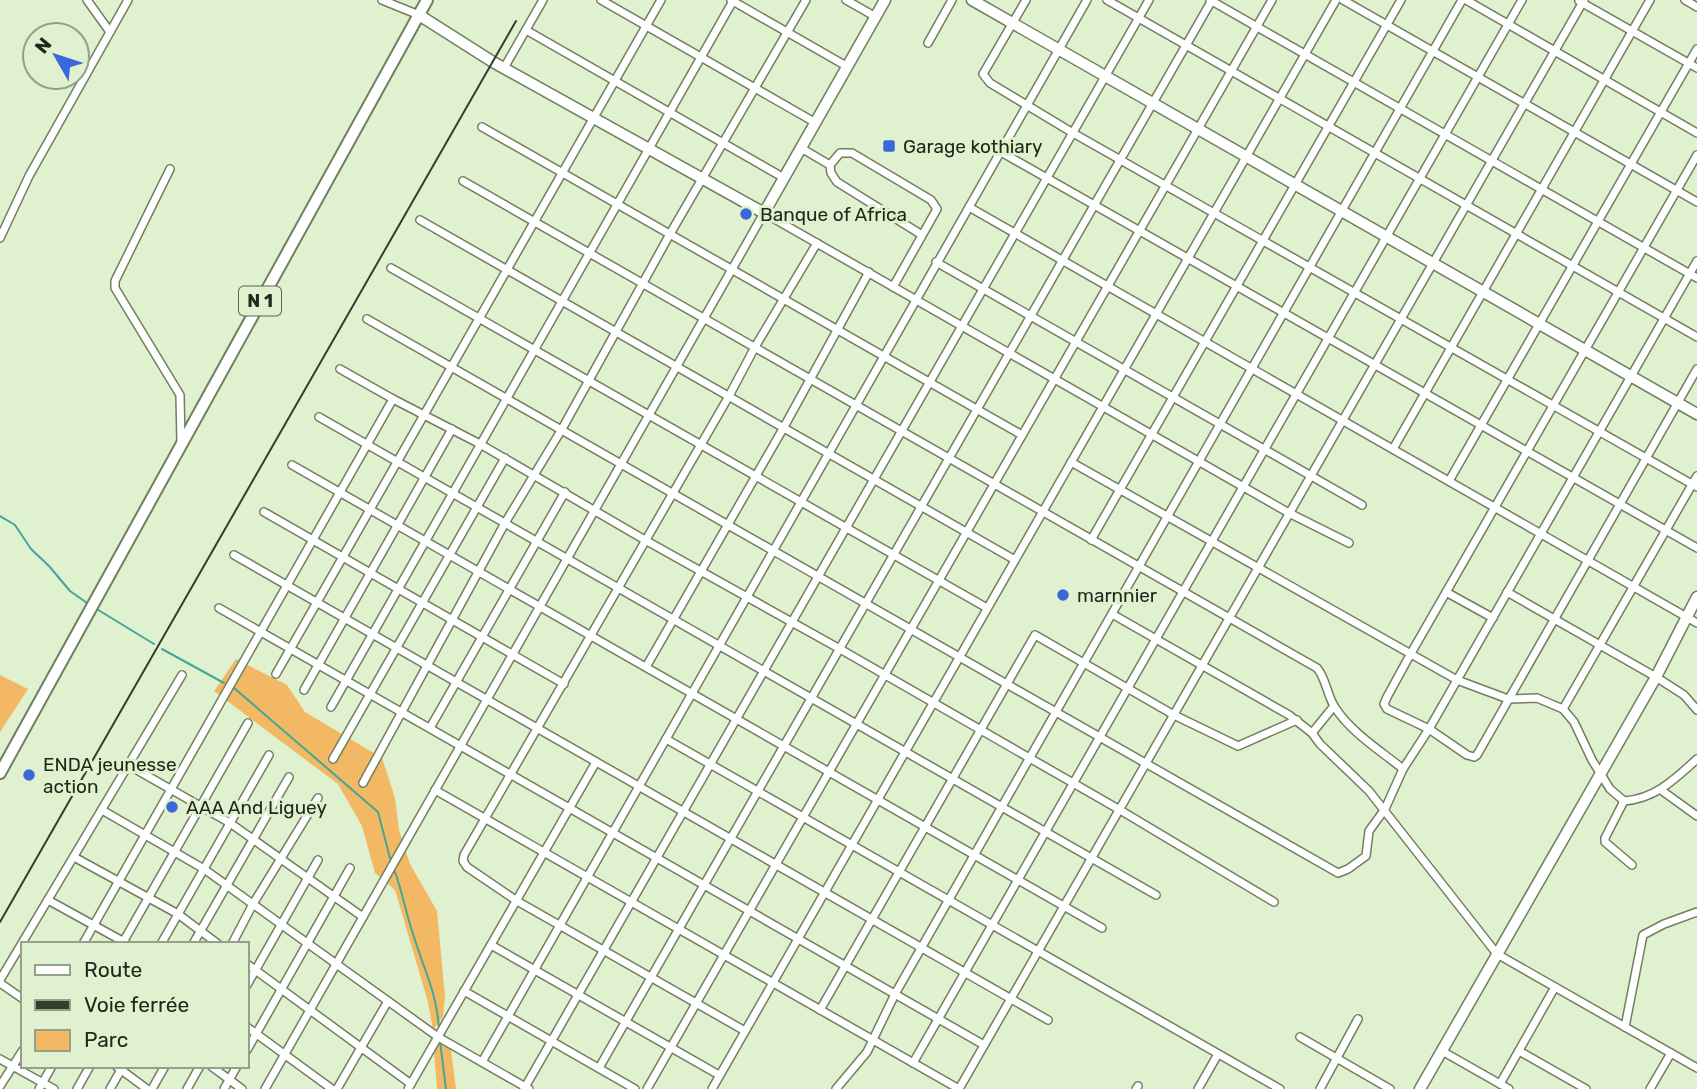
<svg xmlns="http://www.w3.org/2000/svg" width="1697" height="1089" font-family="Rubik,sans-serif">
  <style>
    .green { fill: #f2b863 }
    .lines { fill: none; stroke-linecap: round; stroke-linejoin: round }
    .stream { stroke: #42a798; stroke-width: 2 }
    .minor-casing { stroke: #6f7f60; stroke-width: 10 }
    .major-casing { stroke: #6f7f60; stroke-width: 13 }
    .highway-casing { stroke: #6f7f60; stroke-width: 14 }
    .minor { stroke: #fff; stroke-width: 7 }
    .major { stroke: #fff; stroke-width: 10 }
    .highway { stroke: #fff; stroke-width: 10 }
    .rail { stroke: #353e2e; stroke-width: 2 }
    .poi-dot { fill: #3b68d8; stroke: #dff1cf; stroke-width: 2.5 }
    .labels { text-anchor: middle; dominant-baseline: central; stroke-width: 6; stroke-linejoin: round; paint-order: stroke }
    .shield { fill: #dff1cf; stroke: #5a6451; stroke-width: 2 }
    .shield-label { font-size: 18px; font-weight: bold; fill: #21281b }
    .poi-label { font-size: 19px; fill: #21281b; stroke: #dff1cf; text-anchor: start }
  </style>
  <rect width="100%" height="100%" fill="#dff1cf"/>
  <g class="green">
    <polygon points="236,659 287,685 305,712 382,758 395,798 399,830 410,864 437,911 445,997 443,1017 433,1030 428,1002 395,890 375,873 362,826 338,784 214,691"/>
    <polygon points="0,675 28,689 0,732"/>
    <polygon points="436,1042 451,1050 456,1089 437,1089 434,1052"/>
  </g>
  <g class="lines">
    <g class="stream">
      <polyline points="0,516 15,525 31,549 49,566 70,591 87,603"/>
      <polyline points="95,608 154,644"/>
      <polyline points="162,649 224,683"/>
      <polyline points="234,688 378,812 390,858"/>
      <path d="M395,872C403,894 407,918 415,940C425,972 437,994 439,1029"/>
      <polyline points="440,1041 446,1089"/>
    </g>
    <g class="minor-casing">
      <g id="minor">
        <polyline points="87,0 110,32"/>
        <polyline points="382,0 419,15"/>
        <polyline points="601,0 816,123"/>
        <polyline points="731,0 848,67"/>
        <polyline points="846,0 876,17"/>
        <polyline points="1026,0 983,74 990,83 1073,133 1697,487"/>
        <polyline points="1107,0 1697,337"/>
        <polyline points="1210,0 1697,278"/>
        <polyline points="1343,0 1697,202"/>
        <polyline points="1466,0 1697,133"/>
        <polyline points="1685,0 1697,7"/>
        <polyline points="1579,1 1697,68"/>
        <polyline points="526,30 784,178"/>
        <polyline points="928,43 952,0"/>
        <polyline points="504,68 543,0"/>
        <polyline points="482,127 1022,435"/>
        <polyline points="801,148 830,165 831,173 837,182 922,235"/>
        <polyline points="1001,152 1697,548"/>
        <polyline points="1697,155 1410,655 1387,697 1384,704 1387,709 1429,729 1467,755 1474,757 1477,755 1697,369"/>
        <polyline points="830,165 840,153 852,153 931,200 937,209 893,287"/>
        <polyline points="170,169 115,281 115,288 180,395 181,443"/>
        <path d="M463,181L1317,668C1327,680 1327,697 1336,709C1352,733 1381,751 1403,769"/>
        <polyline points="969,207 1697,623"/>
        <polyline points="420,220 1015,560"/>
        <polyline points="0,238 29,176 128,0"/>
        <polyline points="936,262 1362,505"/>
        <polyline points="391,268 987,608"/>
        <polyline points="367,319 1338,873 1348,869 1366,856 1369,831 1385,809 1403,769 1429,729 1697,261"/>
        <polyline points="340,369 393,399 480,444 645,540 840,649 1120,810 1274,902"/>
        <polyline points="319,417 1156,895"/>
        <polyline points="1393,449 1650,0"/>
        <path d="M1071,462L1457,680L1508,699L1537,698L1563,709L1574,722L1592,760L1610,789L1624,801C1655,799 1675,779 1697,759"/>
        <polyline points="292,465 1102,928"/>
        <polyline points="1449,481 1697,49"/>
        <polyline points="264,512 564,684"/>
        <polyline points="1091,540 1401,0"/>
        <polyline points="234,555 1048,1020"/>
        <polyline points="1446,592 1493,618"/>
        <polyline points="1507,592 1656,677 1684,695 1697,710"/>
        <polyline points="219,608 984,1045"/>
        <polyline points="1112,614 1289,715 1312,733 1320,744 1369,791 1497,954 1697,1068"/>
        <polyline points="646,667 784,427 869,272"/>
        <polyline points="276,674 661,0"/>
        <polyline points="304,690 452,429"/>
        <polyline points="331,707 733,1"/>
        <polyline points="1563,709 1697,476"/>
        <polyline points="430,728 565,492"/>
        <polyline points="1312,733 1334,706"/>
        <polyline points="666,739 1280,1089"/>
        <polyline points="333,759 505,458"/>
        <polyline points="128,765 230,823 363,917"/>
        <polyline points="363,783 505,523 562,429 670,234 806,0"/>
        <polyline points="435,790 959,1089"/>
        <polyline points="1661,790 1697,816"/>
        <polyline points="1624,801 1605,838 1605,842 1632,865"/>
        <polyline points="102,810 204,869 438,1037 529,1089"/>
        <polyline points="74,857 178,914 218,944"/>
        <polyline points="48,900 126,943"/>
        <polyline points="83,944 393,399"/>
        <polyline points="122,944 248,723"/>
        <polyline points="161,944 269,755"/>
        <polyline points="193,944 289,777"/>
        <polyline points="232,944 253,904 318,798"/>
        <polyline points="491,945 719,1075"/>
        <polyline points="247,964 411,1084"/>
        <polyline points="0,980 182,675"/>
        <polyline points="0,983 23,999"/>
        <polyline points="247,985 318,860"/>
        <polyline points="464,991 635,1089"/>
        <polyline points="820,1010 1035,635 1174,715 1238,746 1297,720"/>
        <polyline points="247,1027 332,1089"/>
        <polyline points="1625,1027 1643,935 1664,924 1697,912"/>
        <polyline points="745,1031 517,901 467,867 463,861 464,855 729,396 755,347 817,243"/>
        <polyline points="1300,1037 1390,1089"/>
        <polyline points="247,1050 350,868"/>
        <polyline points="1442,1051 1509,1089"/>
        <polyline points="1519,1051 1586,1089"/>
        <polyline points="0,1059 54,1089"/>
        <polyline points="482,1062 1087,0"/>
        <polyline points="913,1063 1522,0"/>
        <polyline points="116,1066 147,1089"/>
        <polyline points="211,1066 242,1089"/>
        <polyline points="599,1068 1212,0"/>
        <polyline points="1500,1084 1555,987"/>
        <polyline points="0,1086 23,1050"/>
        <polyline points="39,1089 52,1066"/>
        <polyline points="77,1089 90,1066"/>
        <polyline points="110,1089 122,1068"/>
        <polyline points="152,1089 165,1066"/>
        <polyline points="187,1089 200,1066"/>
        <polyline points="224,1089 237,1066"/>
        <polyline points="265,1089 764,213 1289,513 1349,543"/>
        <polyline points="337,1089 388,1001"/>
        <polyline points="408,1089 596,762"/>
        <polyline points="524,1089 1149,0"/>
        <polyline points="647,1089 1272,0"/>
        <polyline points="712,1089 1336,0"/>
        <polyline points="836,1089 867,1052 895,994 1462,0"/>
        <polyline points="959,1089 1584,0"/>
        <polyline points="1136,1089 1138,1086"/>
        <polyline points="1198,1089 1218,1054"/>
        <polyline points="1320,1089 1358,1019"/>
        <polyline points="1650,1089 1671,1053"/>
      </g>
    </g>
    <g class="major-casing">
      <g id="major">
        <polyline points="972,0 1697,414"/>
        <polyline points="419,15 493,62 764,213 885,0"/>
        <polyline points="1420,1089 1656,677 1697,597"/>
      </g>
    </g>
    <g class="highway-casing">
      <polyline id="highway" points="0,773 427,0"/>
    </g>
    <use href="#minor" class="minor"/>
    <use href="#major" class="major"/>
    <use href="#highway" class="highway"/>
    <polyline class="rail" points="0,922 516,21"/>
  </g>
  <g class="poi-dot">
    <rect x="882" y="139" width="14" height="14" rx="3.5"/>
    <circle cx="746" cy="214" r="7"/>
    <circle cx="1063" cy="595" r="7"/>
    <circle cx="29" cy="775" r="7"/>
    <circle cx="172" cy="807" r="7"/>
  </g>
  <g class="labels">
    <rect class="shield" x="239" y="286.5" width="42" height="29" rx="5"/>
    <g class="shield-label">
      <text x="260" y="301">N 1</text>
    </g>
    <g class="poi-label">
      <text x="903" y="146">Garage kothiary</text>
      <text x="760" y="214">Banque of Africa</text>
      <text x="1077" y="595">marnnier</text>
      <text x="43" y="764">ENDA jeunesse<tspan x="43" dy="22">action</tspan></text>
      <text x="186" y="807">AAA And Liguey</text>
    </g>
  </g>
  <rect x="21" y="942" width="228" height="126" fill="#dff1cf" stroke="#93a187" stroke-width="2"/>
  <rect x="35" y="965" width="35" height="10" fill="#ffffff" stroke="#93a187" stroke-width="2"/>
  <text x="84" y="977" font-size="21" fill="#21281b">Route</text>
  <rect x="35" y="1000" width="35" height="10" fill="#353e2e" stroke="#93a187" stroke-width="2"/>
  <text x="84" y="1012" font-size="21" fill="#21281b">Voie ferrée</text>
  <rect x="35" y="1030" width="35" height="21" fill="#f2b863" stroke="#93a187" stroke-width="2"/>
  <text x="84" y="1047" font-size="21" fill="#21281b">Parc</text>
  <g transform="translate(56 56) rotate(309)"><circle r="33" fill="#dff1cf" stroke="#93a187" stroke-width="2"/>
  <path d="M0-5L12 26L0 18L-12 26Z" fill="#3b68d8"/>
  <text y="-10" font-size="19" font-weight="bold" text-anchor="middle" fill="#21281b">N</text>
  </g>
</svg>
